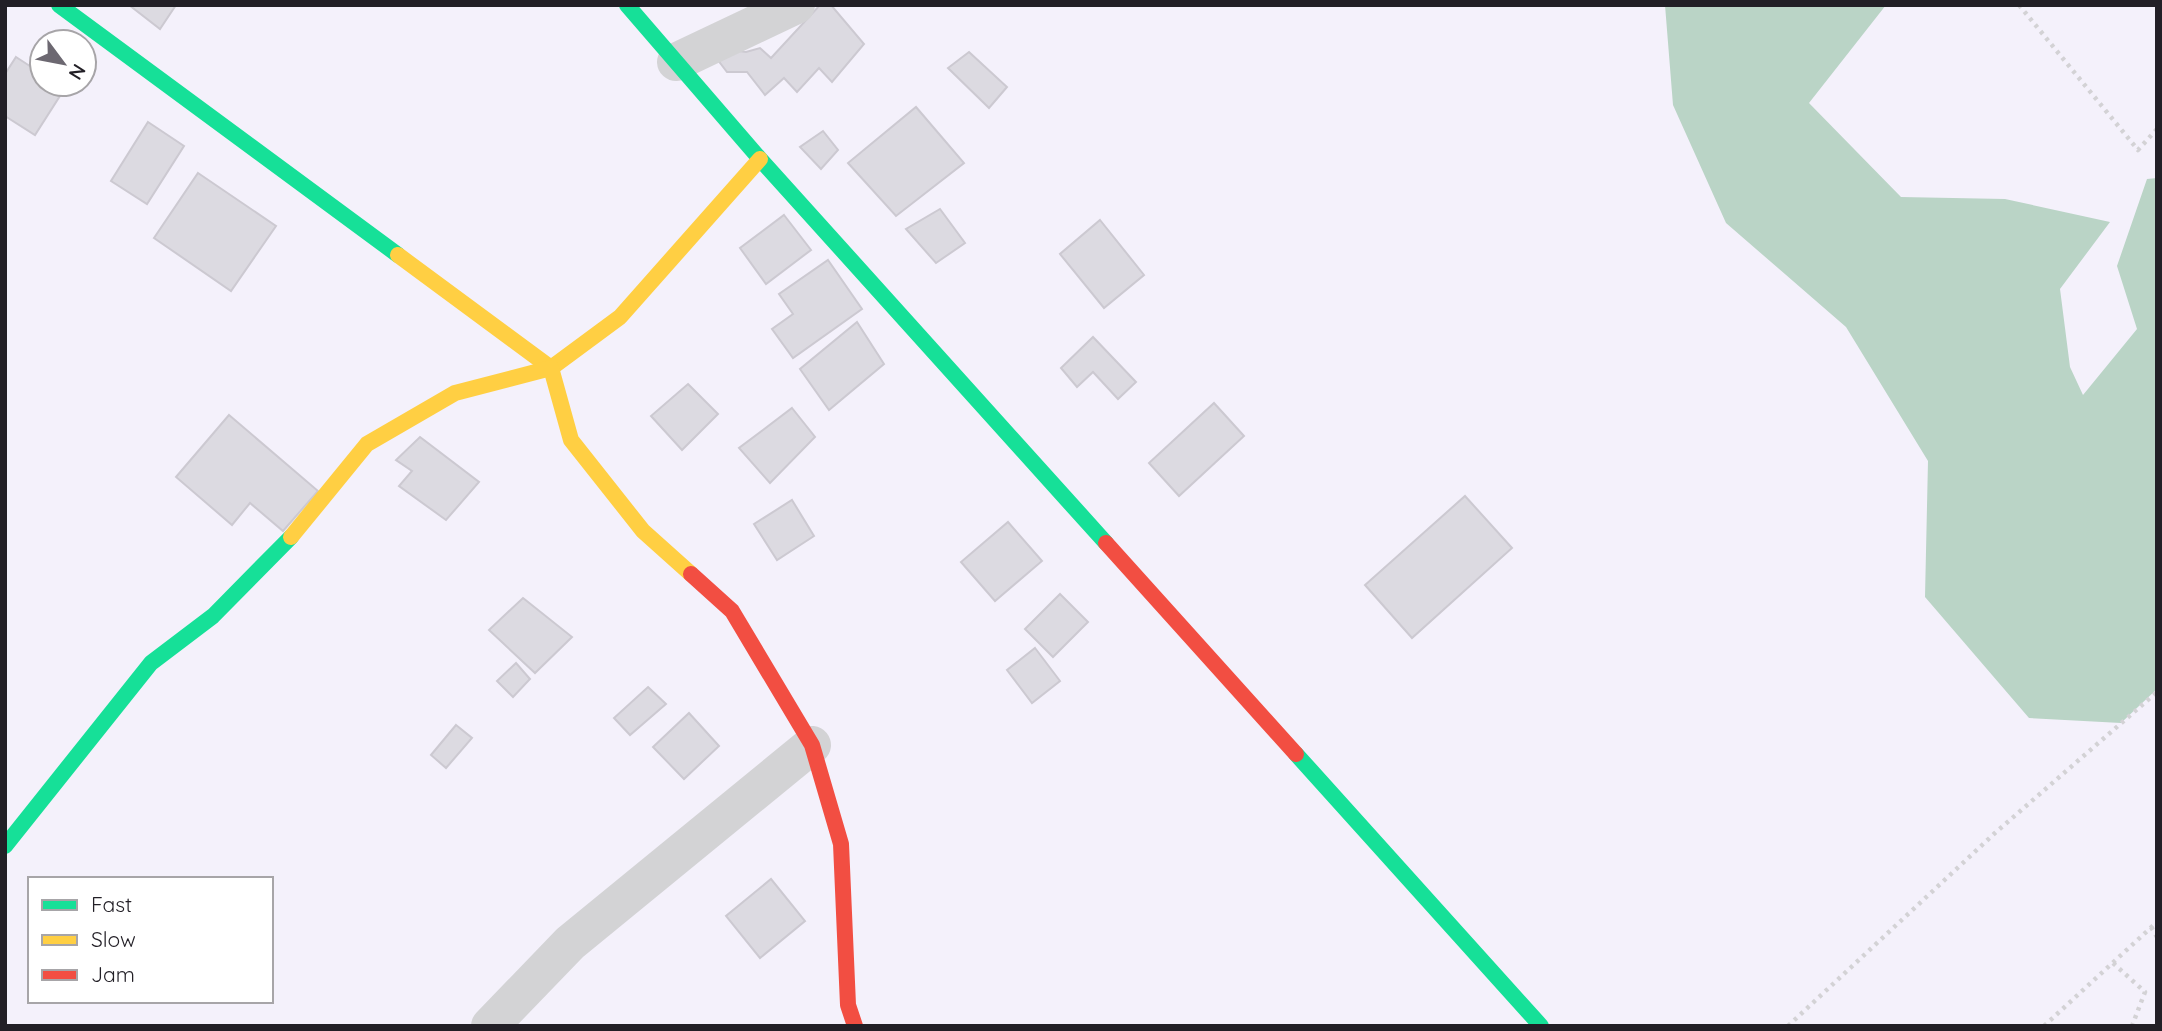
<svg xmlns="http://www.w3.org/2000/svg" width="2162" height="1031" font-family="Quicksand,sans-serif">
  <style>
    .forest { fill: #bad4c6 }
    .building { fill: #dcdae1; stroke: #ccc9d1; stroke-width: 2 }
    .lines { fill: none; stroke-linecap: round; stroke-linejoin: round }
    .path { stroke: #d3d2d5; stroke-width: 4.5; stroke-dasharray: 3.5 5; stroke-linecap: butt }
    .street { stroke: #d3d3d5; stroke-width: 38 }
    .fast { stroke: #16e098; stroke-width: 16 }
    .slow { stroke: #ffcf43; stroke-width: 16 }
    .jam { stroke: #f24e42; stroke-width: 16 }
  </style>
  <rect width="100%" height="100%" fill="#f4f1fb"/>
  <polygon class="forest" points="1665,5 1886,5 1809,103 1901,197 2005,199 2110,222 2060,289 2070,367 2083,395 2137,329 2117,266 2147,179 2157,178 2157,689 2121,723 2029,718 1925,597 1928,461 1846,327 1726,223 1673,105"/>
  <g class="building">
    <polygon points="129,5 176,5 160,29"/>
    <polygon points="820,5 831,5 864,44 832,82 819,68 797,92 784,78 765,95 747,72 727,72 708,47 746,52 760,48 771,58"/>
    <polygon points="969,52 1007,87 989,108 948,68"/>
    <polygon points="16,57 42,74 42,84 58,84 65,88 35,135 5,116 5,74"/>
    <polygon points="916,107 964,163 896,216 848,163"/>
    <polygon points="148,122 184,146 147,204 111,181"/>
    <polygon points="823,131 838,150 821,169 800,147"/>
    <polygon points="198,173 276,226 231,291 154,238"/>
    <polygon points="940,209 965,243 936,263 906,229"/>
    <polygon points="784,215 811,250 766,284 740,248"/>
    <polygon points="1100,220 1144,275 1104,308 1060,254"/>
    <polygon points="828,260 862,309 793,358 772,329 793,314 779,294"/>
    <polygon points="857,322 884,364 829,410 800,369"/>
    <polygon points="1093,337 1136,382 1118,399 1093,372 1077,387 1061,368"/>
    <polygon points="688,384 718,414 682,450 651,416"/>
    <polygon points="1214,403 1244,436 1179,496 1149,463"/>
    <polygon points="792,408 815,437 770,483 739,448"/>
    <polygon points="229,415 318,491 283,531 250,503 232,525 176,477"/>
    <polygon points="420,437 479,482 446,520 399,486 412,471 396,460"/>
    <polygon points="1465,496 1512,548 1412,638 1365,585"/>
    <polygon points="792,500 814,536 777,560 754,524"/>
    <polygon points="1008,522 1042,561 995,601 961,562"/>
    <polygon points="1060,594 1088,622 1053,657 1025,629"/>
    <polygon points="523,598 572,637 535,673 489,630"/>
    <polygon points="1035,648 1060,681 1032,703 1007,670"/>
    <polygon points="516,663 530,679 513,697 497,681"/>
    <polygon points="648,687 666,704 630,735 614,718"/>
    <polygon points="689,713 719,746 684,779 653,747"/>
    <polygon points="456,725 472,738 446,768 431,755"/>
    <polygon points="771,879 805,921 760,958 726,916"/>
  </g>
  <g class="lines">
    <g class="path">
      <polyline points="2019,5 2138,150 2157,129"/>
      <polyline points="2151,927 2157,937"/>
      <polyline points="2113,963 2145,992 2132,1026"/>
      <polyline points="1788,1026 1995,833 2157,692"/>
      <polyline points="2044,1026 2157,922"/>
    </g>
    <g class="street">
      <polyline points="676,62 796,5"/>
      <polyline points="490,1026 570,943 812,745"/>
    </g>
    <g class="fast">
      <polyline points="59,5 398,255"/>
      <polyline points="627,5 760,159 1106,543"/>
      <polyline points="1296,754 1541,1026"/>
      <polyline points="5,846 151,663 213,616 291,537"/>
    </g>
    <g class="slow">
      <polyline points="398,255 551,368 620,317 760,159"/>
      <polyline points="291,537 367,444 455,393 551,368 571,440 643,531 691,574"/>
    </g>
    <g class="jam">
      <polyline points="1106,543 1296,754"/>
      <polyline points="691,574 732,611 812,745 841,844 848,1005 855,1026"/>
    </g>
  </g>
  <rect width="2162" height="1031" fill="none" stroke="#221f26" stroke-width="14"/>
  <rect x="28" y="877" width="245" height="126" fill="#ffffff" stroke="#a7a5a8" stroke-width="2"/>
  <rect x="42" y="900" width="35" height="10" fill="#16e098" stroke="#a7a5a8" stroke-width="2"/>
  <text x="91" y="912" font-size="21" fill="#221f26">Fast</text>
  <rect x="42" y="935" width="35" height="10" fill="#ffcf43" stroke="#a7a5a8" stroke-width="2"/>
  <text x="91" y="947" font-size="21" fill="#221f26">Slow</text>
  <rect x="42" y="970" width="35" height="10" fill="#f24e42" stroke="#a7a5a8" stroke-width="2"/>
  <text x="91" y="982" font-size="21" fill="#221f26">Jam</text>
  <g transform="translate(63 63) rotate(122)"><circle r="33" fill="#ffffff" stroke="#a7a5a8" stroke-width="2"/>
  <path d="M0-5L12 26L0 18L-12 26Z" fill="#6c6871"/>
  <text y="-10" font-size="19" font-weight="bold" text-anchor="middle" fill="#221f26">N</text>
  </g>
</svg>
